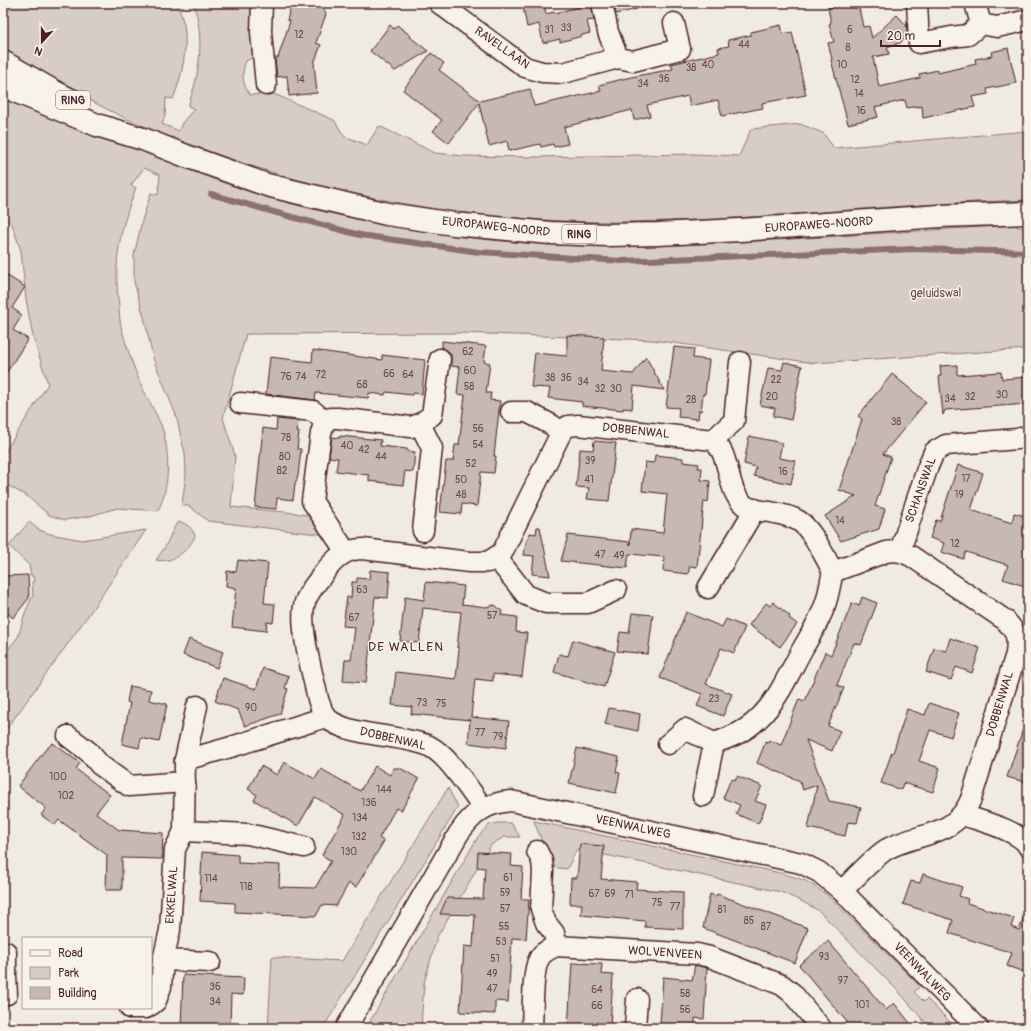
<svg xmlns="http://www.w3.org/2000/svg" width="1031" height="1031" font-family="Pangolin,sans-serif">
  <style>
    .green { fill: #d8cdc6; stroke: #917678 }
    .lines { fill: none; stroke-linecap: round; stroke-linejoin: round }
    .stream { stroke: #8b6f72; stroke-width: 6 }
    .building { fill: #c6b8b3; stroke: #4a1f2b }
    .minor-casing { stroke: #4a1f2b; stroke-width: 23 }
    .major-casing { stroke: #4a1f2b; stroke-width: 25 }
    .minor { stroke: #f7f3e8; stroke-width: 20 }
    .major { stroke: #f7f3e8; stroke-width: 22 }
    .labels { text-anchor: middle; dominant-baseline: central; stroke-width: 3; stroke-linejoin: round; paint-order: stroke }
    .number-label { font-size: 10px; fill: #69454d }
    .shield { fill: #f7f3e8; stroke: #7e5f64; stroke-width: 1 }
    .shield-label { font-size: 11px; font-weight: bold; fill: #4a1f2b }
    .street-label { font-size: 12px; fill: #4a1f2b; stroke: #f7f3e8 }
    .park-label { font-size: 12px; fill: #6e4a52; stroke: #f7f3e8 }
    .neighbourhood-label { font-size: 13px; letter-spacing: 1px; fill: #4a1f2b; stroke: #f7f3e8 }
  </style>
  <rect width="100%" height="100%" fill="#f0ebe0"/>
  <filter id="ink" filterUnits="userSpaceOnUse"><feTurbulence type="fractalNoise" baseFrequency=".025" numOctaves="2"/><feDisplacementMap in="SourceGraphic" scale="8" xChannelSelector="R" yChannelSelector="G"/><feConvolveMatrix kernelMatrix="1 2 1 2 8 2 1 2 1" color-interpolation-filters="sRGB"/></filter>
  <g filter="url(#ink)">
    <g class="green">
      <path d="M3,3H60L63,6L70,3H177C179,10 182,17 184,24C188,49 182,77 173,99L166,98L165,116L162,124L179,131L182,123L194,109L188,106C200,74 205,36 193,3H255V52L253,57L246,61C241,73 242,84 250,95L274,94L334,120L344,136L367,145L379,126L435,153L464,156L536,157L695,154L739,156L751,129L800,124L823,133L834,148L1028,131V200C890,203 752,222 614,222C471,222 330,197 197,147C164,134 130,122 99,105C66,88 35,68 3,48Z"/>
      <path d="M3,98C106,134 205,183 312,209C374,224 437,235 501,241C581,249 661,246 741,242C833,237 925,230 1017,225V227L1028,228V349L814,363L653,340L460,333L246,334L223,418L235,456L231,507L296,513L311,516L326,535L208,521L189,506L182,505L186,474L185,454L176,415L153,358L144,317L134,282V255L143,217L151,193L158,195L160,175L144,168L131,185L136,188C120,229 113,261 119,306C119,314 120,323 122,330C128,352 136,375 146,395C152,407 161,422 164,434C170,460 169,487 158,511L117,508L90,516L65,520L49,515L27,496L3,483V455L48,384L33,337L26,299L21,251L12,224L3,216Z"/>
      <polygon points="29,522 39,530 50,534 82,540 146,530 87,617 3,734 3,656 18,637 25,613 33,595 32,582 34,581 33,576 31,576 29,565 9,546"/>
      <path d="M180,522C186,523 194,530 195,536C189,550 173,564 156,560L165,547L176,524Z"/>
      <polygon points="448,788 458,807 323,1028 268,1028 272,957 342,961"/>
      <polygon points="534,821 785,874 806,881 826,894 920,986 914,992 924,1002 927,999 956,1028 930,1028 900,993 819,911 803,902 781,892 577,849 567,869 552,867"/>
      <polygon points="498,823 511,823 520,837 504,837 491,845 437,937 424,983 421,1027 388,1024 385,1028 366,1028 478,837 489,825"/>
    </g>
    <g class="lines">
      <polyline class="stream" points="211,194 277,213 360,235 479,252 622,261 914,249 1028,252"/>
    </g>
    <g class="building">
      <polygon points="292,3 309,8 311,3 320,3 326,14 316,43 321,45 314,63 317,93 289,96 287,76 277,77 275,58 278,58 290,21 287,20"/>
      <polygon points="540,3 544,3 546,14 554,12 555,13 591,4 594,20 587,21 590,33 582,35 582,36 560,42 560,39 543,43 539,24 527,27 523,7"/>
      <polygon points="614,3 636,3 637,9 616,14"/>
      <polygon points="851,3 858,3 863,27 869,26 872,38 897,15 907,26 907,36 900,43 887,47 889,54 873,57 879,87 920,78 919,74 938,70 938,73 976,64 975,59 992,56 991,52 1008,48 1016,83 987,89 988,94 972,97 975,107 923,118 922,106 918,107 917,106 907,108 905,100 875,107 878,117 848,124 831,60 832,59 828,43 834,42 829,24 831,23 828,8"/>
      <polygon points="390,25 394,29 397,25 411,36 410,37 428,51 395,71 370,51"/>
      <polygon points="781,25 783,34 792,32 806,95 762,103 763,108 722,116 718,100 690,106 688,96 647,105 650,116 634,120 632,110 564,127 568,144 554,147 553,144 541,147 540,144 509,151 507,141 489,146 479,103 449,143 433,131 442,120 403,90 431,53 444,63 439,70 480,101 530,89 534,106 601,91 599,85 631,77 673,69 671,64 719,53 718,48 729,46 728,40 751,35 751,32"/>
      <polygon points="3,273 25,287 12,308 22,315 13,330 28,339 3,378"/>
      <polygon points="567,335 604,337 601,371 633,374 646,357 664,390 634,386 632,409 623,408 623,410 582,406 582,402 548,398 550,388 531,387 535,353 567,356"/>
      <polygon points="442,341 486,346 484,362 490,363 486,393 491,393 490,400 500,401 494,456 496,456 494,473 481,472 477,506 462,504 461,514 440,512 446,461 453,461 455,445 459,445 465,395 457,394 460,367 451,366 451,355 447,350 442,348"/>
      <polygon points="674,347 694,349 693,358 709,360 705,394 703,394 701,411 699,410 698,419 678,417 679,408 666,407"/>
      <polygon points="313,350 382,360 382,355 425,360 422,394 413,393 412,395 386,392 385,395 369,393 368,398 316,393 315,400 266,394 270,357 312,362"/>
      <polygon points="784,362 802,366 791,420 773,416 775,408 760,405 768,368 782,370"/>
      <polygon points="957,365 957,374 958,375 1001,372 1002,379 1028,377 1028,404 945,410 943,415 939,376 941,376 940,366"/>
      <polygon points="892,374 926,402 883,454 891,457 875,506 885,509 879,529 841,541 825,516 856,496 839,490 862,419 858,416"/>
      <polygon points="277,419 298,421 297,432 299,432 297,449 301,449 298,476 295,484 293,500 277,498 276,509 255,507 263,428 276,430"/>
      <polygon points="340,436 381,440 380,446 407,449 407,451 415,452 413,472 405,471 403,485 369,481 369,475 336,471 338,458 329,457 332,437 340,438"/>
      <polygon points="749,436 782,443 779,458 796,461 791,484 754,476 756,467 744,464"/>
      <polygon points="594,441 616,443 609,501 587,499 589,488 576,487 580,449 593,450"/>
      <polygon points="655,455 683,458 683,462 699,464 698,468 702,468 701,480 710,481 708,502 704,501 697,567 690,566 688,574 663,571 664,557 629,554 627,568 561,561 568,535 630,542 630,545 631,529 663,533 667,494 642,491 645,462 654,463"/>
      <polygon points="958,465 983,473 971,510 1012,523 1014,513 1028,517 1028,587 1003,579 1008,565 966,552 963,559 941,552 944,543 930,538 936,520 940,521"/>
      <polygon points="537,527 540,527 550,576 532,574 534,556 524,555 526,542 530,533 536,534"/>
      <polygon points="238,560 268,563 264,603 275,604 273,623 267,622 266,631 232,627 236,588 226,586 227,571 236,572"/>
      <polygon points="370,570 390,572 388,598 375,597 366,683 343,681 345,660 351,660 355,627 343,626 347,597 351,598 352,582 357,582 357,578 369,579"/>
      <polygon points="28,575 29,598 13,618 3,609 3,576"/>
      <polygon points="426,582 464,586 462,604 486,607 495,605 502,611 501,615 517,617 516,632 527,633 522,677 493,674 493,681 475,679 471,717 509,721 506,748 468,743 470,720 411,714 412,707 392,705 396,672 456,679 459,648 457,648 461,612 423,608 419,643 400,641 405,597 424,600"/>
      <polygon points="862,597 877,603 861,645 854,643 837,685 844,688 828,726 840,731 832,751 806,740 829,801 861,807 857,823 848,822 845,836 808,828 817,785 803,790 800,781 757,763 766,741 768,742 769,740 781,745 799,699 805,701 825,652 831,655 852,603 859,606"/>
      <polygon points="773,602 790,616 789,618 797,624 780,647 749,625 766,603 770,606"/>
      <polygon points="686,612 722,627 726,619 745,627 734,653 721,648 706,684 732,694 723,716 697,706 702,694 660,678"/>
      <polygon points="632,613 653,615 648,654 617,651 620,632 629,633"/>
      <polygon points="950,638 980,648 972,673 956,667 951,680 926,672 934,648 946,651"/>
      <polygon points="189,639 223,652 217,668 183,655"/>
      <polygon points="573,640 615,652 604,687 554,672 559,654 568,656"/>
      <polygon points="263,668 289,676 285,688 288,689 280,714 245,726 238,710 215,701 223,678 256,689"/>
      <polygon points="130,686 151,690 149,700 167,704 159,742 141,738 139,748 122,744 130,703 127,702"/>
      <polygon points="929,703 959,713 951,737 930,730 919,761 940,768 933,792 903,783 901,790 881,783 892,752 893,753 907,709 925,715"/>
      <polygon points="609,708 640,714 638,731 605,724"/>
      <polygon points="1025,723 1028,723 1028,783 1007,777"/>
      <polygon points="53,743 80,763 76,769 110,795 96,813 119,830 163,833 162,859 122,858 122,890 106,890 107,855 59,820 55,825 41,815 46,808 18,786 45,750"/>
      <polygon points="577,748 619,757 616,772 620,773 616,793 569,783"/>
      <polygon points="284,762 315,779 321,769 360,791 375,766 390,775 394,768 400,768 419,779 401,811 396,808 379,838 384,841 356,887 349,883 336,906 322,905 316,916 235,912 235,903 200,901 202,852 238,855 238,863 280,865 279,887 315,888 331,861 322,855 345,815 315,797 298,826 254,800 257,795 248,789 261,766 277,775"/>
      <polygon points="737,776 762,786 755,801 766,805 759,822 758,822 757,823 736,814 740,805 723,798 731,779 735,780"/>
      <polygon points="580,844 604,846 601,879 637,882 636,889 683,892 683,929 645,927 645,921 581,915 582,904 570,904 571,878 577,878"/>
      <polygon points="478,852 512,854 511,866 523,867 521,899 529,899 526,939 512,938 508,1002 495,1001 495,1014 460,1012 464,946 473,947 475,915 440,914 447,898 483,899 485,868 477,867"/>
      <polygon points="923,874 962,887 959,896 968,899 967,903 1014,918 1011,927 1019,930 1025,913 1028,914 1028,959 1024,972 1007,966 1012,953 949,933 953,920 903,904 911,881 920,883"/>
      <polygon points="710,894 716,896 717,894 808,928 795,963 703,928"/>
      <polygon points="828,941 886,1010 894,1003 914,1028 852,1028 799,965"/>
      <polygon points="572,963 602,964 601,974 613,975 610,1028 568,1028"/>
      <polygon points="695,965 707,968 704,1019 695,1018 695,1028 672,1028 672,1026 660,1025 663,977 692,980"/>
      <polygon points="183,975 244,978 243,995 231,994 230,1028 181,1028"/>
    </g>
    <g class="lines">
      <g class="minor-casing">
        <g id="minor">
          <polyline points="262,3 261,32 266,85"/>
          <polyline points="439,3 525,67 542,72 563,73 618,58 633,61 680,49 674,23"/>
          <polyline points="602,3 608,32 618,58"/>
          <polyline points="917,3 919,43 951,37 968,35 981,24 997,27 1028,20"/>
          <polyline points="975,3 981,24"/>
          <polyline points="240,403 313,411 325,421 331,418 338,418 411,427 420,424"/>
          <polyline points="511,412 527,412 552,425 561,433"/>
          <polyline points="325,421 321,433 312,501 346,552"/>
          <polyline points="713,440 734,421 740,362"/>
          <polyline points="423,531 432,448 420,424 432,415 440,359"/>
          <polyline points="900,551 927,469 934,452 946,445 1017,439 1028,436"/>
          <polyline points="496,557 526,595 546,603 588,603 616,590"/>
          <polyline points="708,588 755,509"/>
          <polyline points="68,736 89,752 100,765 129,786 185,782"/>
          <path d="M668,744L685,729L714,743C729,738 745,732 757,720C778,701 789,673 803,648C811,634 820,620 825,605C829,594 830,583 833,572"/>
          <polyline points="185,760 231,747 326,717"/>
          <polyline points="703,796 714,743"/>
          <path d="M483,808C470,791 448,755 429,746C404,735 345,736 327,718C322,713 320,705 318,699C313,675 298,624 305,602C309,590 319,580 327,569C337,557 346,549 363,549L469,562H488L502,553L561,433L568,426L578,425L713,440C719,446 723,452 725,460C730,474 731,492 742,503C748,510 761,511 770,512C779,514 788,515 797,520C810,526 826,558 833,572L886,552C896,550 902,552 911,556L1005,620C1017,633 1018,636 1016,654L971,799C955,838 919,832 887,849C875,856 853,880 842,891"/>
          <path d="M963,815C980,821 1019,830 1028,846"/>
          <polyline points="184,831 248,834 304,847"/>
          <polyline points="556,946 697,954 710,957 782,985 792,993 821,1028"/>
          <polyline points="6,952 6,977 7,994"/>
          <polyline points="163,960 210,962"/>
          <polyline points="151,1005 156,1001 161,987 163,960 170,930 175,849 184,831 185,760 197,706"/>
          <polyline points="130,1008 146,1008"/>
          <path d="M346,1028L459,833C473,813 486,803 511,801L801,863L819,872L842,891L978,1028"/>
          <path d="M532,1028C533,1012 532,971 539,959C542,952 550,949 556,946L554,933L546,923L541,909L543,871L542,861L537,851"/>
          <polyline points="635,1028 637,999"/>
        </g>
      </g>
      <g class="major-casing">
        <g id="major">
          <polyline points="3,62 55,92 75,102"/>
          <polyline points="3,86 97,125 143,139 186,156 267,185 387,214 454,224 550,233 608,235 658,234 740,230 940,216 1028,213"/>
        </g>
      </g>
      <use href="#minor" class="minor"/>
      <use href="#major" class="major"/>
    </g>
  </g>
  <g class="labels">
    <g class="number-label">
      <text x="566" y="28">33</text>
      <text x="549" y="30">31</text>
      <text x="850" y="30">6</text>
      <text x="299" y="35">12</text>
      <text x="744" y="45">44</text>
      <text x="848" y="48">8</text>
      <text x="708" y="65">40</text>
      <text x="842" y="65">10</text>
      <text x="691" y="68">38</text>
      <text x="664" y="79">36</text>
      <text x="300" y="80">14</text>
      <text x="855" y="80">12</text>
      <text x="643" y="84">34</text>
      <text x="859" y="94">14</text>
      <text x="861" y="111">16</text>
      <text x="468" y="352">62</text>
      <text x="470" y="371">60</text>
      <text x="389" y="374">66</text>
      <text x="321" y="375">72</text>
      <text x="408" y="375">64</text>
      <text x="286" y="377">76</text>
      <text x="301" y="377">74</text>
      <text x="550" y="378">38</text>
      <text x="566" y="378">36</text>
      <text x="776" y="380">22</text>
      <text x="583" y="382">34</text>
      <text x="362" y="385">68</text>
      <text x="469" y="387">58</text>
      <text x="600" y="389">32</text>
      <text x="616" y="389">30</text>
      <text x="1002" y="395">30</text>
      <text x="772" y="397">20</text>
      <text x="970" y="397">32</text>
      <text x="950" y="399">34</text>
      <text x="691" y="400">28</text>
      <text x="896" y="422">38</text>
      <text x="478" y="429">56</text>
      <text x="286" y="438">78</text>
      <text x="478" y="445">54</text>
      <text x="347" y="446">40</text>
      <text x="364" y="450">42</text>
      <text x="285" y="457">80</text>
      <text x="381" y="457">44</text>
      <text x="590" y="461">39</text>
      <text x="471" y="464">52</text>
      <text x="282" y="471">82</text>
      <text x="783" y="472">16</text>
      <text x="966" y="479">17</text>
      <text x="461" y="480">50</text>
      <text x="589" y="480">41</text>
      <text x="461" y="495">48</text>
      <text x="959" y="495">19</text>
      <text x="840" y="521">14</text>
      <text x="955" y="544">12</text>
      <text x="600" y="555">47</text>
      <text x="619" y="556">49</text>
      <text x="362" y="590">63</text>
      <text x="492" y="616">57</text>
      <text x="354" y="618">67</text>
      <text x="714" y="699">23</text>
      <text x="422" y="703">73</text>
      <text x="441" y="704">75</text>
      <text x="251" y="708">90</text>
      <text x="480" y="733">77</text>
      <text x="498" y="737">79</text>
      <text x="58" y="777">100</text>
      <text x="384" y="790">144</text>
      <text x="66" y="796">102</text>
      <text x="369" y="803">136</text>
      <text x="360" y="818">134</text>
      <text x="359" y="837">132</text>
      <text x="349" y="852">130</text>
      <text x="508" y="878">61</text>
      <text x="211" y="879">114</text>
      <text x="246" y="887">118</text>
      <text x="505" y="893">59</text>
      <text x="594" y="894">67</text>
      <text x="610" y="894">69</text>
      <text x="629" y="895">71</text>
      <text x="657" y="903">75</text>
      <text x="675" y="907">77</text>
      <text x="505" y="909">57</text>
      <text x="722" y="910">81</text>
      <text x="749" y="921">85</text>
      <text x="504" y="927">55</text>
      <text x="766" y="927">87</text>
      <text x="501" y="942">53</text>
      <text x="824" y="957">93</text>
      <text x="495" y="959">51</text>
      <text x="492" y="974">49</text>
      <text x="843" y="981">97</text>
      <text x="215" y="987">36</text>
      <text x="492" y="989">47</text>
      <text x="597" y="990">64</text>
      <text x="685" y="994">58</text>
      <text x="215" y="1002">34</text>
      <text x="862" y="1005">101</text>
      <text x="597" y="1006">66</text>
      <text x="685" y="1010">56</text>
    </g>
    <g class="shield">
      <rect x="56" y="91" width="34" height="18" rx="3"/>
      <rect x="562" y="225" width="34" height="18" rx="3"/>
    </g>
    <g class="shield-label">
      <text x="73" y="100">RING</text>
      <text x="579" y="234">RING</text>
    </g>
    <g class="street-label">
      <text transform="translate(502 48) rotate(35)">RAVELLAAN</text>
      <text transform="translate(819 225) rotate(-4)">EUROPAWEG-NOORD</text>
      <text transform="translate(496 227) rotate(6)">EUROPAWEG-NOORD</text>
      <text transform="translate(636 431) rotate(6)">DOBBENWAL</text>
      <text transform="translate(921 490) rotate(-70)">SCHANSWAL</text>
      <text transform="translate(1000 704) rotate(-73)">DOBBENWAL</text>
      <text transform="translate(393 739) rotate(13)">DOBBENWAL</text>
      <text transform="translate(633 827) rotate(12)">VEENWALWEG</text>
      <text transform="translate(172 895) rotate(-86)">EKKELWAL</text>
      <text transform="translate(665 953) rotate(4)">WOLVENVEEN</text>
      <text transform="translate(922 972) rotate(46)">VEENWALWEG</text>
    </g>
    <g class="park-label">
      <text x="936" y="293">geluidswal</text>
    </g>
    <g class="neighbourhood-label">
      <text x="406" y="647">DE WALLEN</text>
    </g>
  </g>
  <rect width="1031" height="1031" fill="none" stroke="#f7f3e8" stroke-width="16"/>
  <rect x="8" y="8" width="1015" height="1015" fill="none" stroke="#4a1f2b" stroke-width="1.5" filter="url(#ink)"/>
  <rect x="22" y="937" width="130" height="72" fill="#f7f3e8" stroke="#b29e9c"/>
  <rect x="30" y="950" width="20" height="6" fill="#f7f3e8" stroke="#b29e9c"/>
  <text x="58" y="957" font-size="12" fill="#4a1f2b">Road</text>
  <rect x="30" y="967" width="20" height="12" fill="#d8cdc6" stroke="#b29e9c"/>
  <text x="58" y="977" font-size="12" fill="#4a1f2b">Park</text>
  <rect x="30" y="987" width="20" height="12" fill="#c6b8b3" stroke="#b29e9c"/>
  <text x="58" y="997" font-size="12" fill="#4a1f2b">Building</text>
  <g transform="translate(42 42) rotate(201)" stroke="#f7f3e8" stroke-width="3" paint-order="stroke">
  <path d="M0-3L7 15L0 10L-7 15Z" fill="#4a1f2b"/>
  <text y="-6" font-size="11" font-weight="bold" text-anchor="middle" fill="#4a1f2b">N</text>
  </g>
  <path d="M881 40v6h59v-6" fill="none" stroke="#4a1f2b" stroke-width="2"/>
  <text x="887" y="40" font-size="12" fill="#4a1f2b" stroke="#f7f3e8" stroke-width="3" paint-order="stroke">20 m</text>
</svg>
